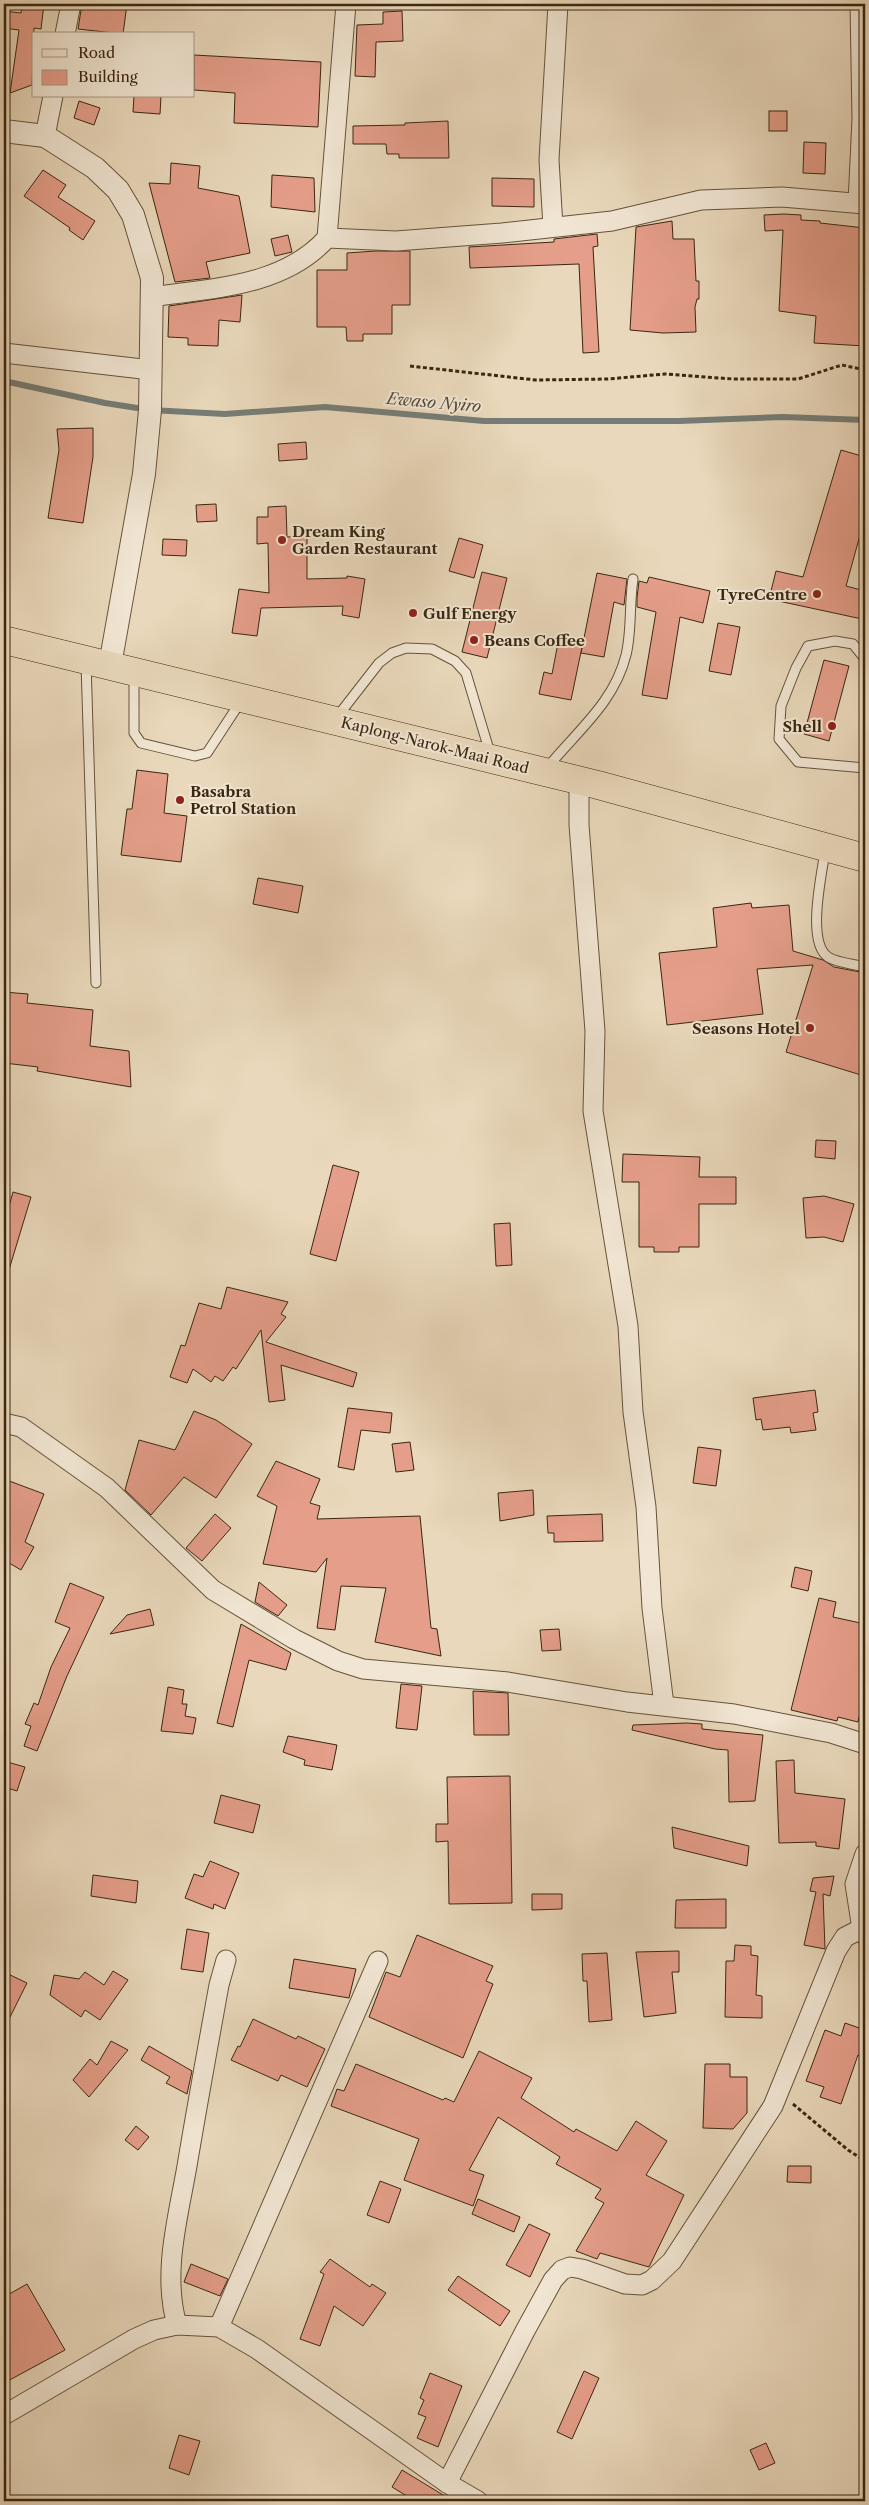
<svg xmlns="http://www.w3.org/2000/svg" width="869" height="2505" font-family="'Libre Caslon Text',serif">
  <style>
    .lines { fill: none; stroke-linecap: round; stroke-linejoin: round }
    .stream { stroke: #767d77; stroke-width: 6 }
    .building { fill: #e59e8a; stroke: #3b2710 }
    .service-casing { stroke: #66533b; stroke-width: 11 }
    .minor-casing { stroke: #66533b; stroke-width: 21 }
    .tertiary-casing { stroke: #66533b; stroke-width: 24 }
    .trunk-casing { stroke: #3b2710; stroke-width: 29 }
    .path { stroke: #3b2710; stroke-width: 3; stroke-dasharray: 4 2.5; stroke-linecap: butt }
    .service { stroke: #f1e6d3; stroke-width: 9 }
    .minor { stroke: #f1e6d3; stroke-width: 19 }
    .tertiary { stroke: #f1e6d3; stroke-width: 22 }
    .trunk { stroke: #e9d8bb; stroke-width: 28 }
    .poi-dot { fill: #8f2418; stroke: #f1e6d3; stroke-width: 2 }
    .labels { text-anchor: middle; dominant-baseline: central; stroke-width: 4; stroke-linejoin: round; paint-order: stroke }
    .poi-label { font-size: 15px; font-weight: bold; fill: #3b2710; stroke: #f1e6d3; text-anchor: start }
    .street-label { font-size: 15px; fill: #3b2710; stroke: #f1e6d3 }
    .water-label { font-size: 16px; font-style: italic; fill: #544b3b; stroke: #f1e6d3 }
  </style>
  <rect width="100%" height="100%" fill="#e9d8bb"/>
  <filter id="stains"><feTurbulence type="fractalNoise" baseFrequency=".004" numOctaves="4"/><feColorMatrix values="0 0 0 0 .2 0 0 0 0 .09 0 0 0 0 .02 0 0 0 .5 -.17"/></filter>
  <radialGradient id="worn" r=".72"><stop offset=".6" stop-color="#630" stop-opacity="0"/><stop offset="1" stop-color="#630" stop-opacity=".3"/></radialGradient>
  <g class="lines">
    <polyline class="stream" points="4,381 105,403 150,410 225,414 325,407 484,421 679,421 783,417 865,420"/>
  </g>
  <g class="building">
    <polygon points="22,4 44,4 41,29 34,28 32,85 10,93 19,30 4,28 4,11 21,13"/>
    <polygon points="82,4 127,4 123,34 78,29"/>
    <polygon points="402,11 403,41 376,42 375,77 355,76 357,25 383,24 383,12"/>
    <polygon points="194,55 321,62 318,127 234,123 235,93 194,90"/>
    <polygon points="134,96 161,96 160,114 133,112"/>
    <polygon points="79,101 100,108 94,125 74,118"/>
    <rect x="769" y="111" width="18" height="20"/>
    <polygon points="448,121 449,158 399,158 399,154 387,154 386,144 353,144 353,126 405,125 405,123"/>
    <polygon points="804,142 826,143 825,174 803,173"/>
    <polygon points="171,163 200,166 198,188 239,196 250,253 206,262 210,278 175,282 149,183 170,184"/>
    <polygon points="43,170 66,185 58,197 95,221 83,240 69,230 70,228 24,196"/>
    <polygon points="272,175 314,178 315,212 271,207"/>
    <polygon points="492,178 534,179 534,207 492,206"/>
    <polygon points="784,214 801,215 801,220 820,221 820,223 865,228 865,346 814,343 816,316 779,311 783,230 765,231 764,215"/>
    <polygon points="672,221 673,239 694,239 696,281 699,281 699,299 697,299 695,307 696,332 663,333 630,330 636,227"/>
    <polygon points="597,234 598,246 593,247 599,352 583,353 579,264 470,268 469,247 554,242 554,239"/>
    <polygon points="288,235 292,252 275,256 271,239"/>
    <polygon points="375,251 410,251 410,305 392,305 392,334 363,334 363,341 347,341 346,327 317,327 317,270 347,270 347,253"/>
    <polygon points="242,295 240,322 219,320 218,346 188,345 188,338 168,337 169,306"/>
    <polygon points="93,428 93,457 83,523 48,518 59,450 57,429"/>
    <polygon points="306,442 307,459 279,461 278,444"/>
    <polygon points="841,450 865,457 865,517 846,586 865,591 862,619 769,599 776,571 803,577"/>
    <polygon points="216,504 217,521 197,522 196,505"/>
    <polygon points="286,506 287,537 307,536 307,579 347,578 347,576 365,579 359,618 342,615 343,606 261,608 257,636 232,633 239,589 269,593 268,543 257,544 257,517 268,517 268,507"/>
    <polygon points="459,538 483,545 474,578 449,571"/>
    <polygon points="163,539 187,540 186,556 162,555"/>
    <polygon points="482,572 507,578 487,658 462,652"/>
    <polygon points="597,573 627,579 624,605 614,602 604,657 581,653"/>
    <polygon points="649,577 710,591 703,623 680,617 667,699 642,695 656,612 637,607 637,598 639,581 647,583"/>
    <polygon points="718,623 740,627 731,675 709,671"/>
    <polygon points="558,643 582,647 571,700 539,694 544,672 552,674"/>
    <polygon points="824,660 849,666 829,741 804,734"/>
    <polygon points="137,770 168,774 164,813 187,816 181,862 121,855 127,809 132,809"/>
    <polygon points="258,878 303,886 298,913 253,904"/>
    <polygon points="751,903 752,908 789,905 793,951 823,960 834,967 865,973 865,1062 861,1075 786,1052 813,965 757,969 763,1014 667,1025 659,953 717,947 713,908"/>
    <polygon points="4,992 28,994 27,1003 93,1010 90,1046 129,1051 131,1087 37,1071 38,1067 4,1063"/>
    <polygon points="816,1140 836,1141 835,1159 815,1157"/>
    <polygon points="623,1154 700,1157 699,1177 736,1177 736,1204 699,1204 699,1247 679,1247 679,1252 654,1252 654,1247 639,1247 639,1182 622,1182"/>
    <polygon points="333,1165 359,1172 336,1261 310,1254"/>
    <polygon points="13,1192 31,1197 8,1273 4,1272 4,1224"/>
    <polygon points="824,1196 854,1204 843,1242 824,1237 806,1238 803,1198"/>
    <polygon points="510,1223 512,1265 496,1266 494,1224"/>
    <polygon points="227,1287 288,1302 281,1314 286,1317 266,1342 357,1373 353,1387 281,1365 285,1400 269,1402 261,1330 236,1369 233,1367 223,1381 215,1376 211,1382 193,1369 187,1383 170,1377 181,1345 185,1346 199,1303 221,1309"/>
    <polygon points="815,1390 818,1412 813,1413 816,1430 791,1433 790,1427 763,1430 761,1419 756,1420 753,1398"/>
    <polygon points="348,1408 392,1413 390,1433 361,1430 354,1470 338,1467"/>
    <polygon points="194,1411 216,1420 252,1444 216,1498 184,1477 151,1515 125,1490 139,1440 175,1450"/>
    <polygon points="410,1442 414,1470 396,1472 392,1444"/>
    <polygon points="698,1447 721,1450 716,1486 693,1483"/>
    <polygon points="276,1461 320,1479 310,1503 320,1506 317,1519 420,1516 431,1628 437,1629 441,1656 375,1642 386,1588 341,1586 335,1630 317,1628 327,1558 316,1572 263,1564 277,1506 257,1496"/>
    <polygon points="4,1479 44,1494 25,1542 34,1547 21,1570 4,1560"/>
    <polygon points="533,1490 534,1515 500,1521 498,1493"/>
    <polygon points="215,1514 231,1528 202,1561 186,1548"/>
    <polygon points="602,1514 603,1541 554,1542 554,1533 548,1533 547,1516"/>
    <polygon points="795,1567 812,1571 808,1591 791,1587"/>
    <polygon points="259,1582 287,1605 278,1616 255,1602"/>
    <polygon points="70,1583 104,1597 67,1676 37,1751 24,1746 31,1726 25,1724 34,1703 38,1705 51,1667 70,1628 55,1622"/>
    <polygon points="819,1598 836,1602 833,1617 865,1624 865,1690 858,1722 838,1717 837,1721 791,1710"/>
    <polygon points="150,1609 154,1625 110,1634 127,1615"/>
    <polygon points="241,1624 291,1653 286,1670 249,1660 233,1727 217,1723"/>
    <polygon points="559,1629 561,1650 542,1651 540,1630"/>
    <polygon points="401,1684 422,1686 417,1730 396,1728"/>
    <polygon points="168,1687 184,1690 182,1704 187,1704 185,1716 196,1718 193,1734 161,1731"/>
    <polygon points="473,1691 508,1693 509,1735 474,1735"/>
    <polygon points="687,1723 702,1724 702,1729 763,1735 755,1801 729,1802 728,1750 715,1749 632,1730 633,1725"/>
    <polygon points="288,1736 337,1745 332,1770 304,1765 305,1760 283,1752"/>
    <polygon points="794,1760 795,1793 845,1799 839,1849 816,1846 816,1842 779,1843 776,1761"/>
    <polygon points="7,1762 25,1767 17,1791 4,1787 4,1774"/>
    <polygon points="510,1776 512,1903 449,1904 448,1841 436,1842 436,1824 448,1824 447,1777"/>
    <polygon points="221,1795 260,1805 253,1833 214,1823"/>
    <polygon points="672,1827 749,1846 747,1866 674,1848"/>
    <polygon points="210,1861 239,1873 225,1909 214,1904 213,1909 185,1898 194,1874 203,1877"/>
    <polygon points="93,1875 138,1881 136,1903 91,1896"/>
    <polygon points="834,1876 830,1896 823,1894 825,1949 804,1945 816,1892 810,1891 813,1878"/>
    <polygon points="532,1894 562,1894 562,1909 532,1910"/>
    <polygon points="726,1899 726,1928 675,1928 676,1900"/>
    <polygon points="187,1929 209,1933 203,1972 181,1969"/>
    <polygon points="417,1935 493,1966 486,1981 493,1984 463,2058 369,2017 386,1972 400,1977"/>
    <polygon points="735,1945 751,1946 751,1955 758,1956 756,1995 762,1996 762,2018 725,2017 726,1961 734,1961"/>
    <polygon points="679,1951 679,1972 672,1972 676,2013 644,2017 636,1952"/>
    <polygon points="607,1953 612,2020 589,2022 587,1981 583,1981 582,1954"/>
    <polygon points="294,1959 356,1969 349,1998 289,1988"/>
    <polygon points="113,1971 128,1980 100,2020 85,2010 81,2017 50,1995 54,1975 79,1979 85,1972 104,1985"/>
    <polygon points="4,1972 27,1983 4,2029"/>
    <polygon points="253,2019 296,2039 298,2036 325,2049 307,2087 281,2075 278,2081 231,2060 238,2046 240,2047"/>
    <polygon points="845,2023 865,2030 865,2058 858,2055 841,2104 820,2097 824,2087 806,2081 825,2030 841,2036"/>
    <polygon points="111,2041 128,2050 89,2097 73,2080 90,2059 97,2065"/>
    <polygon points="149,2046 192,2071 187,2094 166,2083 170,2077 141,2060"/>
    <polygon points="479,2051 532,2078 521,2098 574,2132 576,2129 617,2151 636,2121 667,2141 646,2175 684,2195 649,2267 600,2253 597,2259 576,2251 604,2203 595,2198 601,2189 556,2164 560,2157 498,2117 469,2170 484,2175 473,2206 404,2180 419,2139 331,2106 337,2089 344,2091 356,2064 443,2100 445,2098 454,2102"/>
    <polygon points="705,2064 730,2064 730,2077 747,2077 747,2113 733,2129 703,2128"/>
    <polygon points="136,2126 149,2137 138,2150 125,2140"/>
    <polygon points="788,2166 811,2166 811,2183 787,2182"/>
    <polygon points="380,2181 401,2189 389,2223 367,2215"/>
    <polygon points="478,2199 520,2217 514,2232 472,2214"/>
    <polygon points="529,2224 550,2234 530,2277 506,2265"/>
    <polygon points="330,2259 370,2287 372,2284 386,2293 363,2326 334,2306 320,2346 300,2339 324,2274 320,2272"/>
    <polygon points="191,2264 228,2279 220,2296 184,2282"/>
    <polygon points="458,2276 510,2311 500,2326 448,2290"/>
    <polygon points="27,2284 65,2350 4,2383 4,2297"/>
    <polygon points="584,2371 599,2378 572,2439 557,2432"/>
    <polygon points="430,2373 462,2386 438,2447 417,2438 426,2417 418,2414 424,2400 420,2398"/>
    <polygon points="179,2435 200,2441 189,2475 169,2468"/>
    <polygon points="766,2443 775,2463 759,2470 750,2450"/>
    <polygon points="402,2470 453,2501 415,2501 392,2487"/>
  </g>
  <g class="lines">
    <g class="service-casing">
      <g id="service">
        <polyline points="865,659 853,644 835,641 808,646 796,668 781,706 779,739 798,762 865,768"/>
        <polyline points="86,663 96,983"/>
        <polyline points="134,675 134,733 141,743 195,756 207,753 241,701"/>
        <polyline points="337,717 379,663 392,653 406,648 432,649 455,661 466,673 490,753"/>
        <path d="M547,768C577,731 614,703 626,655C632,631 629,604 633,579"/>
        <path d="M825,851C822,874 806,942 828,957C837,963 854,964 865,967"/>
      </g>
    </g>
    <g class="minor-casing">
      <g id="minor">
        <polyline points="65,34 71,4"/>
        <polyline points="45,136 53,96"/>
        <polyline points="858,203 862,119 860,4"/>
        <polyline points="553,227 549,160 558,4"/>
        <polyline points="327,238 396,241 502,233 612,221 701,200 782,197 865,204"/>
        <path d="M151,297C212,288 283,287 327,238L346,4"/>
        <polyline points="4,353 151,370"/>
        <polyline points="579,780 579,825 595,1031 593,1111 628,1326 633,1412 646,1507 652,1608 664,1705"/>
        <polyline points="4,1423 21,1427 107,1488 213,1590 294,1639 338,1661 363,1669 508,1682 627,1702 734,1714 831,1733 865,1744"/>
        <polyline points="865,1854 855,1884 862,1929 865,1935"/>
        <path d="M177,2325C162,2273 178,2218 187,2166C197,2106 208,2046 219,1985L226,1960"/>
        <polyline points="219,2327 378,1961"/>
        <polyline points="4,2415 134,2339 154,2330 177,2325 219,2327 257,2349 447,2483 478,2501"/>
        <polyline points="447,2483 525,2331 553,2280 562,2270 570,2267 582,2269 625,2284 642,2285 652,2280 672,2261 773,2106 836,1951 845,1937 865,1927"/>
      </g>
    </g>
    <g class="tertiary-casing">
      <polyline id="tertiary" points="4,131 45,136 95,168 118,190 133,215 152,278 150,410 144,474 110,665"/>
    </g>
    <g class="trunk-casing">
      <polyline id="trunk" points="4,640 598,785 865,858"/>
    </g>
    <g class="path">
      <polyline points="410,366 536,380 608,379 665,374 733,379 798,379 842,365 865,370"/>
      <polyline points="793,2104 848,2150 865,2161"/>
    </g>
    <use href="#service" class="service"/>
    <use href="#minor" class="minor"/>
    <use href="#tertiary" class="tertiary"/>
    <use href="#trunk" class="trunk"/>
  </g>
  <g class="poi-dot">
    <circle cx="282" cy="540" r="5"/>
    <circle cx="817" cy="594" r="5"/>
    <circle cx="413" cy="613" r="5"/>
    <circle cx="474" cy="640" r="5"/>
    <circle cx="832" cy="726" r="5"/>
    <circle cx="180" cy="800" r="5"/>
    <circle cx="810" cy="1028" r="5"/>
  </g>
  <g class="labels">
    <g class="poi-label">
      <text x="292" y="531">Dream King<tspan x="292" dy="17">Garden Restaurant</tspan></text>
      <text x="807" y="594" text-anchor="end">TyreCentre</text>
      <text x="423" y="613">Gulf Energy</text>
      <text x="484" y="640">Beans Coffee</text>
      <text x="822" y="726" text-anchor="end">Shell</text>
      <text x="190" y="791">Basabra<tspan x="190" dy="17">Petrol Station</tspan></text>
      <text x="800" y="1028" text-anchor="end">Seasons Hotel</text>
    </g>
    <g class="street-label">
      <text transform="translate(435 745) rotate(14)">Kaplong-Narok-Maai Road</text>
    </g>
    <g class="water-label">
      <text transform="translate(434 402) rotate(5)">Ewaso Nyiro</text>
    </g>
  </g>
  <rect width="869" height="2505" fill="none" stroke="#e9d8bb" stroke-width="20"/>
  <rect x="5" y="5" width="859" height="2495" fill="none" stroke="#3b2710" stroke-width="2.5"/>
  <rect x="10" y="10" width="849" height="2485" fill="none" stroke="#3b2710"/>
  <rect x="32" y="32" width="162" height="65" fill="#f1e6d3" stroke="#a89a85"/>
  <rect x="42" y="49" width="25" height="8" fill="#f1e6d3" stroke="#a89a85"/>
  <text x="78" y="58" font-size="15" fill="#3b2710">Road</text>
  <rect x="42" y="70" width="25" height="15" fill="#e59e8a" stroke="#a89a85"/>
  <text x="78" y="82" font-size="15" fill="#3b2710">Building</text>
  <rect width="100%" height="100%" filter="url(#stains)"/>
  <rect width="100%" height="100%" fill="url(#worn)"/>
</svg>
